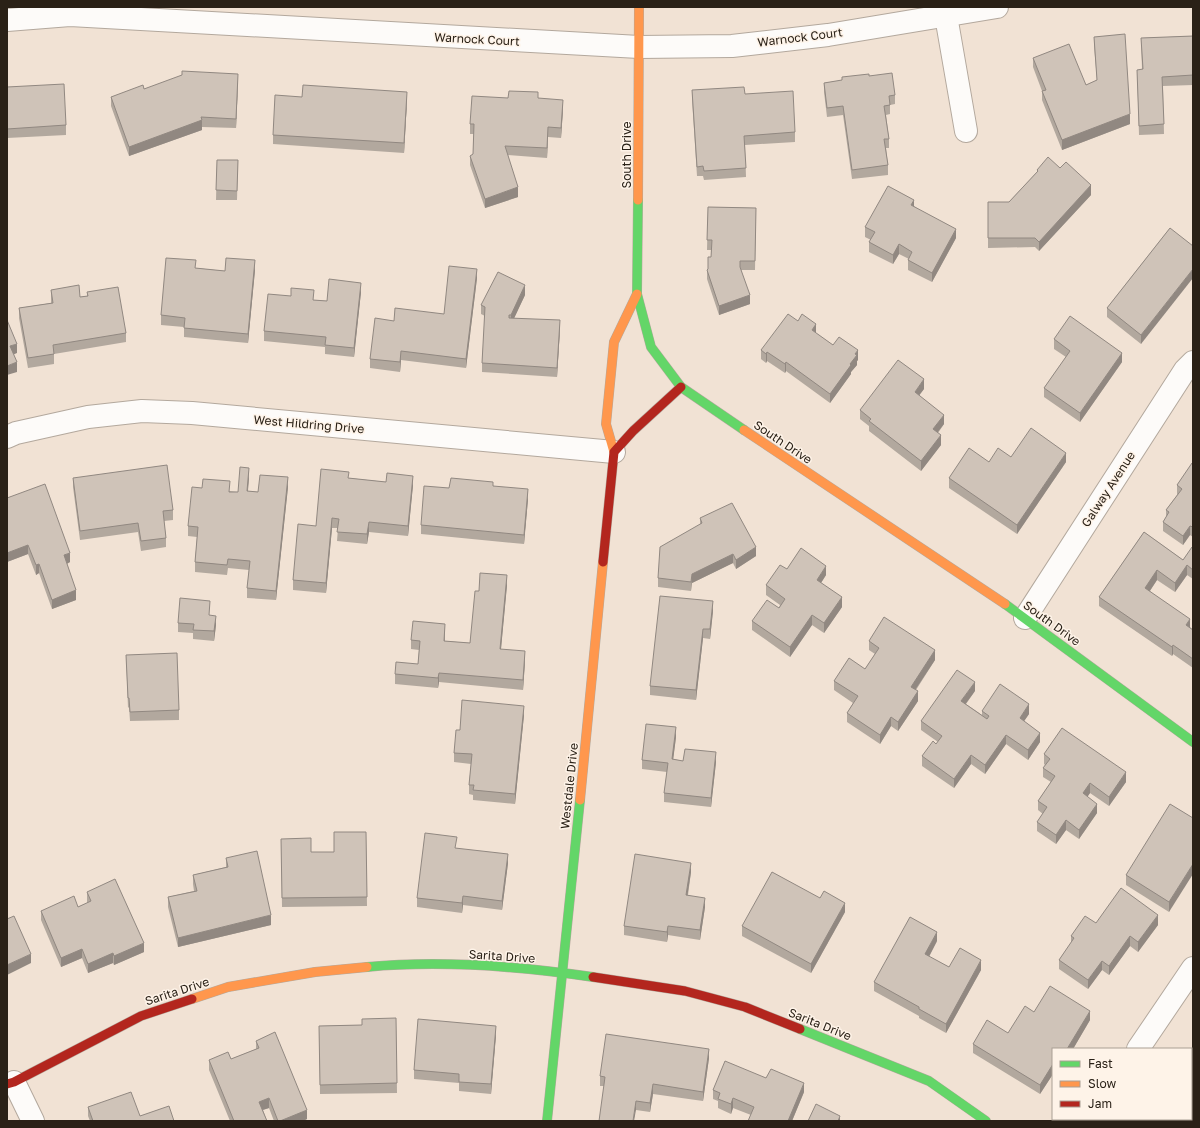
<svg xmlns="http://www.w3.org/2000/svg" width="1200" height="1128" font-family="'Golos Text',sans-serif">
  <style>
    .lines { fill: none; stroke-linecap: round; stroke-linejoin: round }
    .street-casing { stroke: #b3a89d; stroke-width: 24 }
    .fast-casing { stroke: #b3a89d; stroke-width: 10 }
    .slow-casing { stroke: #b3a89d; stroke-width: 10 }
    .jam-casing { stroke: #b3a89d; stroke-width: 10 }
    .street { stroke: #fdfbf9; stroke-width: 22 }
    .fast { stroke: #63d668; stroke-width: 9 }
    .slow { stroke: #ff974d; stroke-width: 9 }
    .jam { stroke: #b3261e; stroke-width: 9 }
    .wall { fill: #b2a89e }
    .shaded-wall { fill: #918881 }
    .building { fill: #cfc3b8; stroke: #918881 }
    .labels { text-anchor: middle; dominant-baseline: central; stroke-width: 3; stroke-linejoin: round; paint-order: stroke }
    .street-label { font-size: 12px; fill: #2a2117; stroke: #fef3e8 }
  </style>
  <rect width="100%" height="100%" fill="#f1e2d4"/>
  <g class="lines">
    <g class="street-casing">
      <g id="street">
        <polyline points="946,16 966,131"/>
        <polyline points="7,20 70,15 639,47 732,46 828,35 997,7"/>
        <polyline points="7,437 16,433 88,417 142,411 192,413 614,452"/>
        <polyline points="1025,618 1185,370 1193,362"/>
        <polyline points="1138,1049 1193,968"/>
        <polyline points="14,1082 33,1121"/>
        <polyline points="1092,1121 1093,1119"/>
      </g>
    </g>
    <g class="fast-casing">
      <g id="fast">
        <polyline points="638,200 637,294 651,347 681,387 744,430"/>
        <polyline points="1005,604 1193,742"/>
        <path d="M367,967C442,960 518,966 593,977"/>
        <polyline points="800,1029 929,1081 986,1121"/>
        <polyline points="547,1121 580,800"/>
      </g>
    </g>
    <g class="slow-casing">
      <g id="slow">
        <polyline points="638,200 639,7"/>
        <polyline points="744,430 1005,604"/>
        <polyline points="614,452 606,424 614,342 637,294"/>
        <polyline points="580,800 603,562"/>
        <polyline points="192,999 228,987 315,972 367,967"/>
      </g>
    </g>
    <g class="jam-casing">
      <g id="jam">
        <polyline points="603,562 614,452 633,431 681,387"/>
        <polyline points="593,977 685,991 745,1007 800,1029"/>
        <polyline points="7,1084 14,1082 141,1016 192,999"/>
      </g>
    </g>
    <use href="#street" class="street"/>
    <use href="#fast" class="fast"/>
    <use href="#slow" class="slow"/>
    <use href="#jam" class="jam"/>
  </g>
  <g class="wall">
    <polygon points="1193,36 1193,85 1163,86 1164,134 1139,135 1137,70 1142,69 1141,38"/>
    <polygon points="1094,37 1130,124 1062,150 1042,100 1042,91 1033,67 1033,58 1086,85 1097,80 1094,46"/>
    <polygon points="869,76 895,95 895,104 890,105 890,114 886,115 889,139 889,148 886,148 888,165 888,175 852,179 843,115 827,117 824,92 824,83"/>
    <polygon points="238,83 236,128 202,127 202,130 129,156 111,106 111,97 144,89"/>
    <polygon points="7,87 66,125 66,135 7,138"/>
    <polygon points="692,90 745,94 795,132 795,142 745,145 746,177 704,180 703,176 697,176 692,99"/>
    <polygon points="302,97 407,101 404,153 273,144 273,135"/>
    <polygon points="508,98 538,98 563,109 561,138 548,137 547,158 508,155 518,197 485,208 470,165 470,156 473,154 474,134 470,134 470,124"/>
    <polygon points="217,160 238,160 237,200 216,200"/>
    <polygon points="1060,168 1091,195 1039,251 1035,247 988,248 988,202 1009,202 1037,172 1037,170"/>
    <polygon points="914,206 956,238 932,282 908,270 908,260 909,259 899,254 893,264 869,252 869,242 871,240 865,237 865,227"/>
    <polygon points="708,207 756,208 755,270 741,270 750,304 719,315 707,279 707,270 708,269 711,257 711,250 707,250"/>
    <polygon points="1170,228 1141,344 1107,317 1107,308"/>
    <polygon points="196,268 225,271 255,270 248,343 184,337 184,327 161,325 161,315"/>
    <polygon points="477,278 466,368 401,360 400,372 370,368 370,359 444,314"/>
    <polygon points="51,290 80,297 87,296 87,292 126,333 126,342 54,354 54,364 28,368 19,318 19,308 51,303"/>
    <polygon points="361,292 354,357 325,354 325,347 264,341 264,331 314,300 327,301"/>
    <polygon points="525,295 514,318 560,329 557,377 482,372 482,363 485,316 481,314 481,305"/>
    <polygon points="798,321 833,345 858,360 857,361 857,365 851,372 851,374 830,403 786,371 785,373 767,361 766,363 761,359 761,350"/>
    <polygon points="1054,339 1122,362 1080,422 1044,397 1044,388 1066,357 1054,349"/>
    <polygon points="924,389 919,395 944,424 938,433 941,445 921,471 869,431 869,426 860,419 860,410"/>
    <polygon points="1011,457 1066,462 1017,534 949,488 949,478 989,462"/>
    <polygon points="1193,464 1193,537 1190,535 1183,545 1163,531 1163,522 1166,517 1166,510 1177,495 1177,485"/>
    <polygon points="249,477 248,491 258,492 288,487 276,600 247,598 247,588 249,570 228,568 227,575 195,572 195,562 197,537 188,536 188,526 202,488 238,492"/>
    <polygon points="73,478 173,510 173,520 164,521 166,538 166,547 141,551 138,532 80,540 73,487"/>
    <polygon points="349,478 413,485 408,536 369,532 367,544 337,541 338,528 332,528 326,593 293,590 293,580 316,526"/>
    <polygon points="493,486 528,499 524,544 421,534 421,525 449,488"/>
    <polygon points="7,498 70,562 67,564 76,600 52,609 39,573 36,575 28,554 7,562"/>
    <polygon points="700,518 756,556 736,569 733,563 692,583 691,591 658,587 658,578 700,524"/>
    <polygon points="1144,532 1183,560 1193,547 1193,579 1187,575 1175,592 1157,580 1150,591 1193,630 1193,668 1173,654 1172,656 1099,606 1099,597"/>
    <polygon points="787,569 826,575 821,583 842,607 824,633 812,625 790,657 752,630 752,621 779,608 780,605 766,595 766,585"/>
    <polygon points="507,585 501,649 525,661 523,690 439,682 438,688 395,684 395,674 418,664 419,650 411,649 411,640 445,633 445,641 470,643 479,591"/>
    <polygon points="713,611 710,639 703,638 696,700 650,695 650,686"/>
    <polygon points="209,616 216,625 214,641 193,639 193,633 178,632 178,623"/>
    <polygon points="869,641 935,660 916,690 918,701 898,731 891,726 880,744 847,722 847,713 853,703 834,690 834,681 865,669 875,654 869,650"/>
    <polygon points="126,655 179,710 179,720 130,721 129,707 128,708"/>
    <polygon points="975,691 966,704 982,715 982,711 1029,714 1024,721 1040,742 1028,760 1006,744 985,774 971,764 954,788 922,766 922,756 936,744 938,742 921,730 921,721"/>
    <polygon points="524,715 515,804 473,800 473,795 469,794 469,785 471,764 454,762 454,753 460,730"/>
    <polygon points="676,737 673,759 683,761 716,762 711,807 664,802 664,793 667,772 642,769 642,760"/>
    <polygon points="1044,754 1126,782 1109,806 1090,793 1087,797 1097,813 1079,839 1066,830 1056,844 1037,831 1037,822 1043,814 1038,810 1038,801 1051,782 1043,777 1043,768 1045,765 1044,764"/>
    <polygon points="1193,818 1169,912 1126,885 1126,875"/>
    <polygon points="366,832 367,906 282,907 281,839 311,852 334,852"/>
    <polygon points="457,848 508,863 502,910 463,905 462,913 417,907 417,898"/>
    <polygon points="226,858 271,925 178,947 168,907 168,897 194,891 193,884 193,875 226,867"/>
    <polygon points="691,872 688,895 705,907 700,940 668,935 667,942 624,935 624,926"/>
    <polygon points="87,892 144,952 114,965 113,963 88,973 82,958 61,967 41,920 41,911 78,907 87,903"/>
    <polygon points="845,912 811,973 742,936 742,926"/>
    <polygon points="1096,923 1158,925 1138,952 1130,946 1109,975 1102,970 1088,989 1059,969 1059,960 1071,943 1071,936"/>
    <polygon points="937,941 929,957 949,967 981,970 946,1033 919,1018 919,1016 874,991 874,982"/>
    <polygon points="1034,1012 1090,1020 1073,1049 1053,1049 1053,1074 1040,1094 973,1053 973,1044 1008,1033"/>
    <polygon points="396,1018 397,1093 320,1094 319,1026 362,1025"/>
    <polygon points="496,1035 491,1094 459,1091 459,1083 414,1079 414,1070"/>
    <polygon points="256,1041 307,1119 303,1121 274,1121 269,1108 263,1110 267,1121 230,1121 209,1070 209,1060 231,1059 256,1049"/>
    <polygon points="709,1058 703,1101 653,1094 650,1112 636,1110 604,1086 600,1086 600,1076"/>
    <polygon points="766,1078 804,1092 792,1121 748,1121 751,1115 733,1108 731,1114 718,1108 718,1101 713,1099 713,1090"/>
    <polygon points="88,1107 140,1116 174,1121 90,1121 88,1116"/>
  </g>
  <g class="shaded-wall">
    <polygon points="238,74 238,83 236,128 236,119"/>
    <polygon points="407,92 407,101 404,153 404,143"/>
    <polygon points="563,100 563,109 561,138 561,128"/>
    <polygon points="1130,114 1130,124 1062,150 1062,140"/>
    <polygon points="202,120 202,130 129,156 129,147"/>
    <polygon points="548,127 548,137 547,158 547,148"/>
    <polygon points="1091,185 1091,195 1039,251 1039,242"/>
    <polygon points="518,187 518,197 485,208 485,199"/>
    <polygon points="914,200 914,209 911,205"/>
    <polygon points="956,229 956,238 932,282 932,273"/>
    <polygon points="899,244 899,254 893,264 893,255"/>
    <polygon points="255,260 255,270 248,343 248,334"/>
    <polygon points="477,269 477,278 466,368 466,359"/>
    <polygon points="1193,269 1193,278 1141,344 1141,335"/>
    <polygon points="361,283 361,292 354,357 354,348"/>
    <polygon points="525,285 525,295 511,325 511,315"/>
    <polygon points="750,295 750,304 719,315 719,306"/>
    <polygon points="560,320 560,329 557,377 557,368"/>
    <polygon points="816,324 816,334 812,330"/>
    <polygon points="17,344 17,353 10,356 10,346"/>
    <polygon points="858,350 858,360 857,361 857,365 851,372 851,374 830,403 830,394 850,364 855,354"/>
    <polygon points="401,351 401,360 400,372 400,362"/>
    <polygon points="767,352 767,361 766,363 766,354"/>
    <polygon points="1122,353 1122,362 1080,422 1080,413"/>
    <polygon points="17,362 17,372 7,375 7,366"/>
    <polygon points="786,362 786,371 785,373 785,364"/>
    <polygon points="924,379 924,389 915,401 915,392"/>
    <polygon points="944,415 944,424 933,438 933,429"/>
    <polygon points="941,435 941,445 921,471 921,461"/>
    <polygon points="1066,453 1066,462 1017,534 1017,525"/>
    <polygon points="249,468 249,477 247,500 247,491"/>
    <polygon points="413,476 413,485 408,536 408,526"/>
    <polygon points="288,477 288,487 276,600 276,591"/>
    <polygon points="528,489 528,499 524,544 524,535"/>
    <polygon points="332,518 332,528 326,593 326,583"/>
    <polygon points="369,522 369,532 367,544 367,534"/>
    <polygon points="1190,526 1190,535 1183,545 1183,536"/>
    <polygon points="28,545 28,554 7,562 7,553"/>
    <polygon points="756,547 756,556 736,569 736,560"/>
    <polygon points="70,553 70,562 64,565 64,555"/>
    <polygon points="733,554 733,563 692,583 691,591 692,574"/>
    <polygon points="39,564 39,573 36,575 36,565"/>
    <polygon points="1187,565 1187,575 1175,592 1175,583"/>
    <polygon points="826,566 826,575 817,589 817,580"/>
    <polygon points="1157,570 1157,580 1145,598 1145,588"/>
    <polygon points="507,575 507,585 500,659 500,649"/>
    <polygon points="76,590 76,600 52,609 52,600"/>
    <polygon points="842,597 842,607 824,633 824,623"/>
    <polygon points="713,601 713,611 710,639 710,629"/>
    <polygon points="812,615 812,625 790,657 790,647"/>
    <polygon points="216,616 216,625 214,641 214,631"/>
    <polygon points="1190,619 1190,628 1186,625"/>
    <polygon points="445,624 445,633 444,650 444,641"/>
    <polygon points="703,629 703,638 696,700 696,690"/>
    <polygon points="1173,645 1173,654 1172,656 1172,647"/>
    <polygon points="935,650 935,660 911,696 911,687"/>
    <polygon points="525,651 525,661 523,690 523,680"/>
    <polygon points="439,673 439,682 438,688 438,678"/>
    <polygon points="975,682 975,691 961,710 961,701"/>
    <polygon points="918,691 918,701 898,731 898,722"/>
    <polygon points="1029,704 1029,714 1020,727 1020,718"/>
    <polygon points="524,706 524,715 515,804 515,794"/>
    <polygon points="891,717 891,726 880,744 880,735"/>
    <polygon points="676,727 676,737 672,769 672,759"/>
    <polygon points="1040,733 1040,742 1028,760 1028,750"/>
    <polygon points="1006,735 1006,744 985,774 985,765"/>
    <polygon points="716,752 716,762 711,807 711,798"/>
    <polygon points="971,755 971,764 954,788 954,779"/>
    <polygon points="1126,772 1126,782 1109,806 1109,797"/>
    <polygon points="1090,783 1090,793 1083,803 1083,793"/>
    <polygon points="1097,804 1097,813 1079,839 1079,830"/>
    <polygon points="1066,820 1066,830 1056,844 1056,835"/>
    <polygon points="508,854 508,863 502,910 502,901"/>
    <polygon points="691,863 691,872 686,904 686,895"/>
    <polygon points="1193,864 1193,874 1169,912 1169,902"/>
    <polygon points="463,896 463,905 462,913 462,903"/>
    <polygon points="705,898 705,907 700,940 700,930"/>
    <polygon points="845,903 845,912 811,973 811,964"/>
    <polygon points="271,915 271,925 178,947 178,938"/>
    <polygon points="1158,915 1158,925 1138,952 1138,942"/>
    <polygon points="668,926 668,935 667,942 667,932"/>
    <polygon points="937,932 937,941 925,964 925,954"/>
    <polygon points="1130,936 1130,946 1109,975 1109,966"/>
    <polygon points="144,943 144,952 114,965 114,956"/>
    <polygon points="82,949 82,958 61,967 61,958"/>
    <polygon points="113,953 113,963 88,973 88,964"/>
    <polygon points="31,954 31,963 7,975 7,965"/>
    <polygon points="981,960 981,970 946,1033 946,1024"/>
    <polygon points="1102,961 1102,970 1088,989 1088,980"/>
    <polygon points="7,997 8,997 8,1006 7,1007"/>
    <polygon points="1090,1011 1090,1020 1073,1049 1067,1049"/>
    <polygon points="496,1026 496,1035 491,1094 491,1084"/>
    <polygon points="709,1049 709,1058 703,1101 703,1092"/>
    <polygon points="1053,1064 1053,1074 1040,1094 1040,1085"/>
    <polygon points="804,1083 804,1092 792,1121 788,1121"/>
    <polygon points="653,1084 653,1094 650,1112 650,1103"/>
    <polygon points="269,1098 269,1108 259,1111 259,1102"/>
    <polygon points="733,1098 733,1108 731,1114 731,1104"/>
    <polygon points="636,1101 636,1110 634,1121 633,1121"/>
    <polygon points="307,1110 307,1119 303,1121 280,1121"/>
    <polygon points="840,1116 840,1121 838,1121"/>
  </g>
  <g class="building">
    <polygon points="1125,34 1130,114 1062,140 1042,91 1046,90 1033,58 1069,44 1086,85 1097,80 1094,37"/>
    <polygon points="1193,36 1193,75 1162,77 1164,124 1139,126 1137,70 1143,69 1141,38"/>
    <polygon points="182,71 238,74 236,119 201,117 202,120 129,147 111,97 143,85 144,89 182,75"/>
    <polygon points="892,73 895,95 889,96 890,105 884,106 889,139 884,139 888,165 852,170 843,106 827,108 824,83 842,80 842,77 869,74 869,76"/>
    <polygon points="64,84 66,125 7,129 7,87"/>
    <polygon points="303,85 407,92 404,143 273,135 275,95 302,97"/>
    <polygon points="744,87 745,94 793,91 795,132 744,136 746,168 704,171 703,166 697,167 692,90"/>
    <polygon points="509,91 538,92 538,98 563,100 561,128 548,127 547,148 505,146 518,187 485,199 470,156 473,154 474,124 470,124 472,96 508,98"/>
    <polygon points="1048,157 1060,168 1066,162 1091,185 1039,242 1035,238 988,238 988,202 1009,202 1038,171 1037,170"/>
    <polygon points="217,160 238,160 237,191 216,190"/>
    <polygon points="888,186 914,200 911,205 956,229 932,273 908,260 912,252 899,244 893,255 869,242 875,232 865,227"/>
    <polygon points="708,207 756,208 755,261 740,261 740,267 750,295 719,306 707,270 708,269 708,257 711,257 712,240 707,240"/>
    <polygon points="1170,228 1193,246 1193,269 1141,335 1107,308"/>
    <polygon points="166,258 196,260 195,268 225,271 226,258 255,260 248,334 184,328 185,318 161,315"/>
    <polygon points="449,266 477,269 466,359 401,351 400,362 370,359 375,318 394,321 395,308 444,314"/>
    <polygon points="498,272 525,285 511,315 509,315 509,318 560,320 557,368 482,363 485,307 481,305"/>
    <polygon points="329,279 361,283 354,348 325,345 326,337 264,331 268,294 291,296 291,288 314,290 313,300 327,301"/>
    <polygon points="79,285 80,297 88,296 87,292 118,287 126,333 53,345 54,354 28,358 19,308 53,303 51,290"/>
    <polygon points="788,314 798,321 802,314 816,324 812,330 833,345 839,337 858,350 855,354 857,355 850,364 851,365 830,394 786,362 785,364 767,352 766,354 761,350"/>
    <polygon points="1070,316 1122,353 1080,413 1044,388 1070,351 1054,339"/>
    <polygon points="7,320 17,344 10,346 17,362 7,366"/>
    <polygon points="898,360 924,379 915,392 944,415 933,429 941,435 921,461 869,421 871,419 860,410"/>
    <polygon points="1031,428 1066,453 1017,525 949,478 969,448 989,462 998,448 1011,457"/>
    <polygon points="1192,463 1193,464 1193,527 1190,526 1183,536 1163,522 1169,512 1166,510 1182,489 1177,485"/>
    <polygon points="167,465 173,510 163,511 166,538 141,541 138,523 80,531 73,478"/>
    <polygon points="240,467 249,468 247,491 258,492 260,475 288,477 276,591 247,588 250,561 228,559 227,565 195,562 198,527 188,526 192,487 202,488 203,479 230,481 229,492 238,492"/>
    <polygon points="321,469 349,472 348,478 386,482 387,473 413,476 408,526 369,522 367,534 337,532 339,519 332,518 326,583 293,580 298,524 316,526"/>
    <polygon points="451,478 493,482 493,486 528,489 524,535 421,525 424,486 449,488"/>
    <polygon points="45,484 70,553 64,555 76,590 52,600 39,564 36,565 28,545 7,553 7,498"/>
    <polygon points="732,503 756,547 736,560 733,554 692,574 691,582 658,578 660,547 702,523 700,518"/>
    <polygon points="1144,532 1183,560 1192,547 1193,547 1193,570 1187,565 1175,583 1157,570 1145,588 1190,619 1186,625 1193,630 1193,659 1173,645 1172,647 1099,597"/>
    <polygon points="801,548 826,566 817,580 842,597 824,623 812,615 790,647 752,621 767,600 779,608 785,599 766,585 780,565 787,569"/>
    <polygon points="480,573 507,575 500,649 525,651 523,680 439,673 438,678 395,674 396,662 418,664 420,641 411,640 413,621 445,624 444,641 470,643 475,591 479,591"/>
    <polygon points="660,596 713,601 710,629 703,629 696,690 650,686"/>
    <polygon points="180,598 210,601 209,615 216,616 214,631 193,630 194,624 178,623"/>
    <polygon points="884,617 935,650 911,687 918,691 898,722 891,717 880,735 847,713 858,696 834,681 849,658 865,669 879,648 869,641"/>
    <polygon points="177,653 179,710 130,712 129,698 128,698 126,655"/>
    <polygon points="957,670 975,682 961,701 987,719 989,716 982,711 1000,684 1029,704 1020,718 1040,733 1028,750 1006,735 985,765 971,755 954,779 922,756 933,741 936,744 942,736 921,721"/>
    <polygon points="462,700 524,706 515,794 473,790 474,785 469,785 472,754 454,753 456,730 460,730"/>
    <polygon points="646,724 676,727 672,759 683,761 685,749 716,752 711,798 664,793 668,763 642,760"/>
    <polygon points="1062,728 1126,772 1109,797 1090,783 1083,793 1097,804 1079,830 1066,820 1056,835 1037,822 1047,807 1038,801 1055,776 1043,768 1050,759 1044,754"/>
    <polygon points="1170,804 1193,818 1193,864 1169,902 1126,875"/>
    <polygon points="334,832 366,832 367,897 282,898 281,839 311,838 311,852 334,852"/>
    <polygon points="425,833 457,837 455,848 508,854 502,901 463,896 462,903 417,898"/>
    <polygon points="257,851 271,915 178,938 168,897 197,891 193,875 228,867 226,858"/>
    <polygon points="635,854 691,863 686,895 705,898 700,930 668,926 667,932 624,926"/>
    <polygon points="772,872 820,898 824,891 845,903 811,964 742,926"/>
    <polygon points="115,879 144,943 114,956 113,953 88,964 82,949 61,958 41,911 74,896 78,907 91,901 87,892"/>
    <polygon points="1121,888 1158,915 1138,942 1130,936 1109,966 1102,961 1088,980 1059,960 1074,938 1071,936 1085,916 1096,923"/>
    <polygon points="14,916 31,954 7,965 7,919"/>
    <polygon points="910,917 937,932 925,954 949,967 960,948 981,960 946,1024 919,1009 919,1007 874,982"/>
    <polygon points="1050,986 1090,1011 1067,1049 1053,1049 1053,1064 1040,1085 973,1044 987,1020 1008,1033 1025,1006 1034,1012"/>
    <polygon points="396,1018 397,1083 320,1085 319,1026 362,1025 362,1019"/>
    <polygon points="418,1019 496,1026 491,1084 459,1082 459,1074 414,1070"/>
    <polygon points="275,1032 307,1110 280,1121 278,1121 269,1098 259,1102 267,1121 234,1121 209,1060 228,1052 231,1059 259,1048 256,1041"/>
    <polygon points="606,1034 709,1049 703,1092 653,1084 650,1103 636,1101 633,1121 599,1121 605,1077 600,1076"/>
    <polygon points="725,1061 766,1078 771,1069 804,1083 788,1121 748,1121 754,1107 733,1098 731,1104 718,1099 720,1093 713,1090"/>
    <polygon points="1191,1072 1193,1073 1193,1121 1153,1121 1154,1119 1191,1119"/>
    <polygon points="131,1092 140,1116 169,1106 174,1121 93,1121 88,1107"/>
    <polygon points="816,1104 840,1116 838,1121 808,1121"/>
  </g>
  <g class="labels">
    <g class="street-label">
      <text transform="translate(800 37) rotate(-7)">Warnock Court</text>
      <text transform="translate(477 39) rotate(3)">Warnock Court</text>
      <text transform="translate(626 155) rotate(-90)">South Drive</text>
      <text transform="translate(309 424) rotate(5)">West Hildring Drive</text>
      <text transform="translate(783 442) rotate(34)">South Drive</text>
      <text transform="translate(1108 489) rotate(-57)">Galway Avenue</text>
      <text transform="translate(1052 623) rotate(36)">South Drive</text>
      <text transform="translate(569 786) rotate(-84)">Westdale Drive</text>
      <text transform="translate(502 956) rotate(4)">Sarita Drive</text>
      <text transform="translate(177 991) rotate(-18)">Sarita Drive</text>
      <text transform="translate(820 1024) rotate(22)">Sarita Drive</text>
    </g>
  </g>
  <rect width="1200" height="1128" fill="none" stroke="#2a2117" stroke-width="16"/>
  <rect x="1052" y="1048" width="140" height="72" fill="#fef3e8" stroke="#a99f94"/>
  <rect x="1060" y="1061" width="20" height="6" fill="#63d668" stroke="#a99f94"/>
  <text x="1088" y="1068" font-size="12" fill="#2a2117">Fast</text>
  <rect x="1060" y="1081" width="20" height="6" fill="#ff974d" stroke="#a99f94"/>
  <text x="1088" y="1088" font-size="12" fill="#2a2117">Slow</text>
  <rect x="1060" y="1101" width="20" height="6" fill="#b3261e" stroke="#a99f94"/>
  <text x="1088" y="1108" font-size="12" fill="#2a2117">Jam</text>
</svg>
